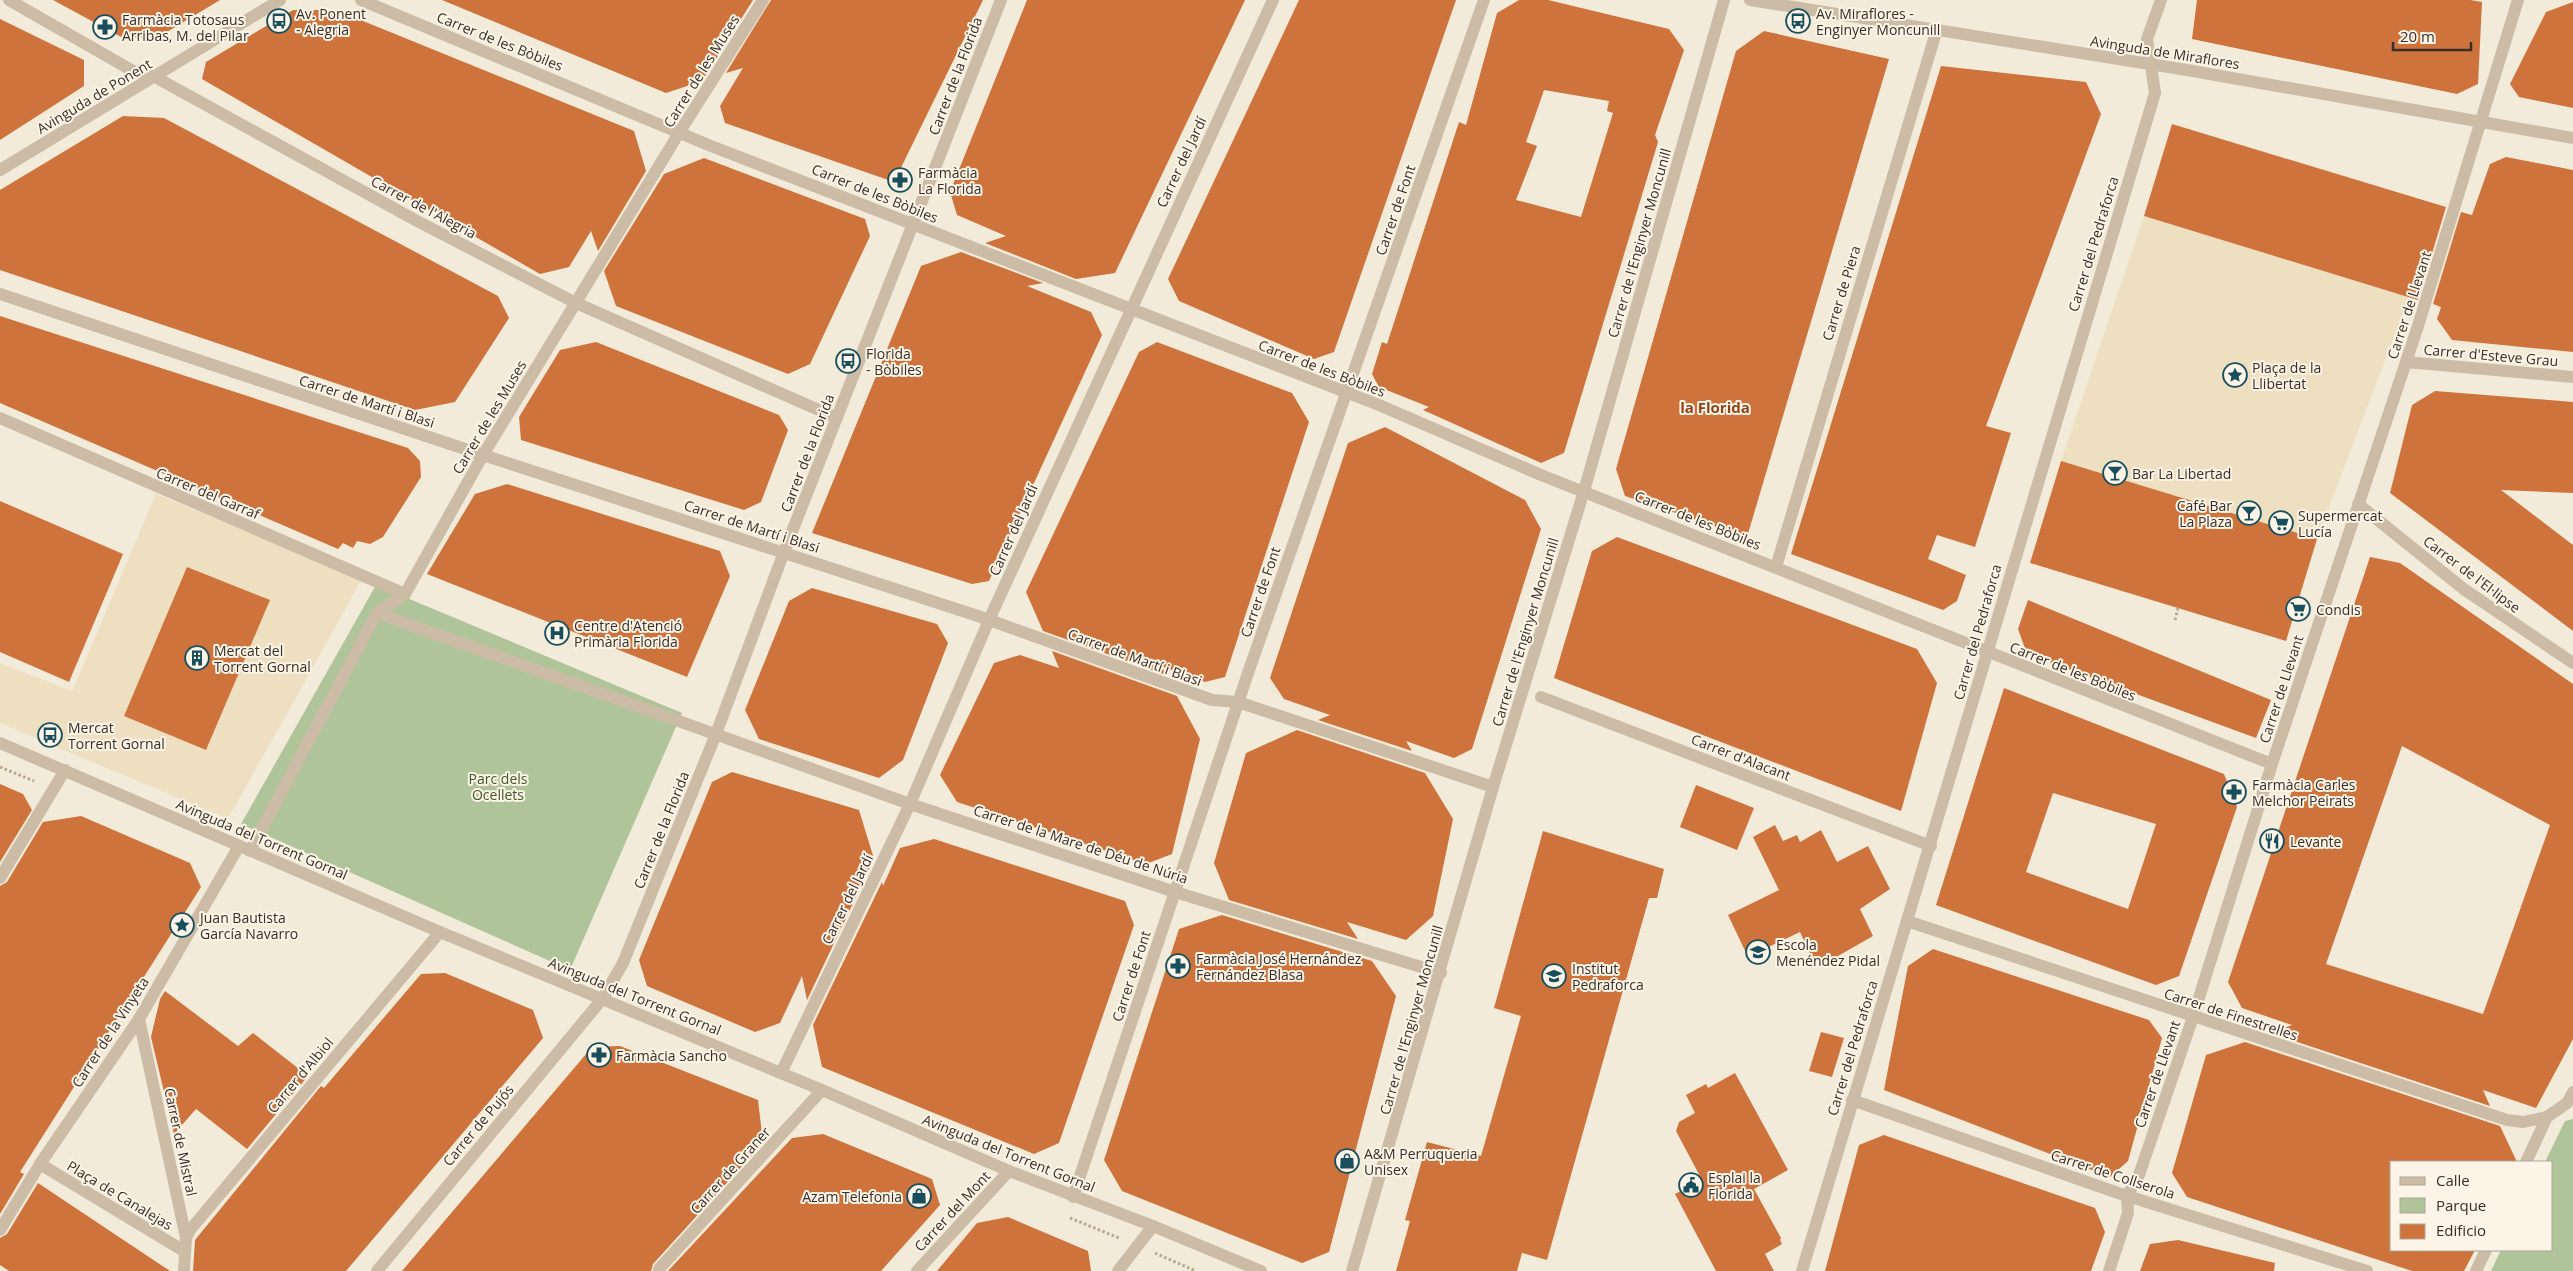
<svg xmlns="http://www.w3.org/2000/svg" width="2573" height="1271" font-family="'Open Sans',sans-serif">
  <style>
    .park { fill: #b0c499 }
    .plaza { fill: #eddfc0 }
    .building { fill: #cf733d; fill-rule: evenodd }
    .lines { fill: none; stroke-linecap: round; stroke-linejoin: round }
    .path { stroke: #b8a68f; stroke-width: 3; stroke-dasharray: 2.5 2.5; stroke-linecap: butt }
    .minor { stroke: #ccbca5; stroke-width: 12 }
    .labels { text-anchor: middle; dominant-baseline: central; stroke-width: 4; stroke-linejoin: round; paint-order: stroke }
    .poi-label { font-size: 14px; fill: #382e27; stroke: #fbf4e7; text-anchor: start }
    .street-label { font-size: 14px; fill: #382e27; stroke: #fbf4e7 }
    .park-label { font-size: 14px; fill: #405829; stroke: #fbf4e7 }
    .neighbourhood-label { font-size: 15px; font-weight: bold; fill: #8c441a; stroke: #fbf4e7 }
  </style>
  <rect width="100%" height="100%" fill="#f3ebda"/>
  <g class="park">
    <polygon points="376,585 682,713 570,970 241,824"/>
    <polygon points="2573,1119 2573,1271 2491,1271 2501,1250 2552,1250 2552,1162 2545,1162 2565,1121"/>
  </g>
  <g class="plaza">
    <polygon points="2144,216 2409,297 2317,539 2061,461"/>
    <polygon points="156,494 362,579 228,819 0,723 0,663 72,691"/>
  </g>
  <g class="building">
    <polygon points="53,0 220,0 157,38 123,38"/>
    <polygon points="442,0 753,0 702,81 666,93"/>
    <polygon points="771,0 983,0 894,182 725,123 720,106 743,68 726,73"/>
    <polygon points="1027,0 1245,0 1115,273 1076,279 985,243 1006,236 957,215 950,192"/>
    <polygon points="1299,0 1456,0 1334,352 1314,359 1179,301 1168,279"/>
    <path d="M1519,0H1548L1669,29L1684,50L1655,135L1658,142L1564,453L1541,463L1423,410L1429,407L1379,387L1372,374L1382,342L1387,344L1459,122L1466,125L1497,13ZM1544,90L1609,101L1607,111L1613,113L1581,217L1516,200L1537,146L1526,142Z"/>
    <polygon points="2197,0 2470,0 2482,2 2478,84 2457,94 2192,39"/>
    <polygon points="2573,2 2573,108 2519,97 2510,84 2546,12"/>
    <polygon points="293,10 336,10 634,131 646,171 598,251 591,231 569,267 540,274 202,79 206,62"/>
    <polygon points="0,19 84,60 84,86 0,140"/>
    <polygon points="1764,31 1889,59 1747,537 1625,496 1616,469 1736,51"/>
    <polygon points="1941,66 2086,82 2101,114 1986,426 2011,433 1975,547 1937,535 1928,559 1966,575 1957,601 1943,610 1791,554"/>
    <polygon points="123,116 164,118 498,296 509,318 455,402 415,410 0,270 0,190"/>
    <polygon points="2172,124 2446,207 2418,300 2144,216"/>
    <polygon points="2506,157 2573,170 2573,352 2452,340 2437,319 2441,307 2433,304 2461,212 2472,215 2490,164"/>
    <polygon points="704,158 865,219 870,236 810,364 788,374 616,306 604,271 664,174"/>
    <polygon points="961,252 1043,283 1027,286 1091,312 1102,335 989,581 972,584 812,533 921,266"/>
    <polygon points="0,316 408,448 420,461 421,477 383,537 370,544 357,541 353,548 343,543 338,549 0,403"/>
    <polygon points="596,342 779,415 788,430 761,502 744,510 521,440 519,417 560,350"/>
    <polygon points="1157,342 1292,393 1309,422 1225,677 1205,682 1161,666 1166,675 1043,631 1026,592 1139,352"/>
    <polygon points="2435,391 2573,402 2573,493 2501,490 2573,545 2573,631 2390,493 2412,405"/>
    <polygon points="1385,427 1525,500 1541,529 1472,749 1454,758 1406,741 1412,751 1318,720 1330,715 1284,699 1270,678 1348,443"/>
    <polygon points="2061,461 2317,539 2286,641 2030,563"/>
    <polygon points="507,484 720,551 730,576 687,677 427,574 475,494"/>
    <polygon points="0,501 123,554 69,682 0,652"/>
    <polygon points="1617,537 1917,649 1937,683 1901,811 1554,678 1592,551"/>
    <path d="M2370,557L2400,563L2573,684V1039L2536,1108L2483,1090L2490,1106L2270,1033L2292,1025L2242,1008L2228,982ZM2402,746L2550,825L2483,1014L2326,964Z"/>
    <polygon points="187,567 270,600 206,750 124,716"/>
    <polygon points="812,588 937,624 948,643 903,760 879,778 759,739 745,710 789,601"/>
    <polygon points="2028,600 2271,700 2256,738 2027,654 2018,629"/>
    <polygon points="1052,651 1177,696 1200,739 1172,854 1146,864 957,802 940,775 994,663 1020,655 1059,668"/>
    <path d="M2004,688L2224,774L2237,807L2179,976L2156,985L1936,905ZM2053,793L2156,824L2128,909L2026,872Z"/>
    <polygon points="1297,730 1425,773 1453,819 1433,916 1406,940 1347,922 1358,939 1229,900 1214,863 1246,753"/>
    <polygon points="732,772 859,810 874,859 807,1000 802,976 780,1023 755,1032 647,986 639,960 712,782"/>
    <polygon points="0,784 23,794 32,810 0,862"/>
    <polygon points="1696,785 1754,808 1737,850 1680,827"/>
    <polygon points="81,816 190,863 201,887 20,1172 24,1174 0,1214 0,886 7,882 43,822"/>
    <polygon points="1775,825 1783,841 1797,835 1800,842 1821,830 1837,862 1868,846 1890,889 1860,909 1873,936 1838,956 1815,964 1800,932 1748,957 1728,915 1779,890 1753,837"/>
    <polygon points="1543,831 1664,869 1657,898 1649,898 1547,1260 1522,1253 1517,1271 1396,1271 1410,1221 1405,1220 1427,1142 1481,1156 1521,1016 1494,1008"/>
    <polygon points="934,839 1125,901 1134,925 1059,1143 1034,1154 822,1067 813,1025 882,882 883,886 900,848"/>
    <polygon points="1222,915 1372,961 1396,996 1329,1252 1302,1263 1122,1191 1104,1160 1179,929"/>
    <polygon points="1933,949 2149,1020 2162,1038 2128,1161 2110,1177 1884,1090 1908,966"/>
    <polygon points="445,973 533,1010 543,1038 346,1271 193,1271 195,1240 321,1086 324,1088 421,974"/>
    <polygon points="165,991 238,1046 253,1033 308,1076 247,1149 196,1109 174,1134 151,1037 160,999"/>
    <polygon points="1821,1032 1844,1038 1832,1077 1809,1071"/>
    <polygon points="2245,1042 2500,1126 2517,1162 2392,1162 2392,1250 2475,1250 2464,1271 2412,1271 2187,1197 2172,1173 2206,1055"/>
    <polygon points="620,1046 758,1100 763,1143 653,1264 651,1271 402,1271 592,1047"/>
    <polygon points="1735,1073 1788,1170 1754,1189 1781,1238 1780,1240 1782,1244 1765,1254 1774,1271 1716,1271 1675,1194 1702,1180 1676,1131 1679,1122 1695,1113 1686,1095 1706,1084 1708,1088"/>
    <polygon points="823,1134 932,1179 940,1205 881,1271 668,1271 792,1138"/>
    <polygon points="1884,1135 2095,1208 2105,1232 2091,1271 1825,1271 1859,1145"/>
    <polygon points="38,1183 170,1271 9,1271 0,1265 0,1238 7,1234"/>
    <polygon points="1008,1217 1088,1251 1091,1271 937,1271 977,1223"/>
    <polygon points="2178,1240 2275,1263 2274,1271 2140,1271 2150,1244"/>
  </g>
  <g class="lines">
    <g class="path">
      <polyline points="2326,517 2333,520"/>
      <polyline points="2175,620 2178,608"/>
      <polyline points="0,767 34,781"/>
      <polyline points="1070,1218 1119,1238"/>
      <polyline points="1155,1253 1196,1271"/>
    </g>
    <g class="minor">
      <polyline points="9,0 133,71 155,77 417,221 576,303 837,418"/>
      <polyline points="361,0 711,146 1379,405 1541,475 2272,764"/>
      <polyline points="1750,0 2187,70 2573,138"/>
      <polyline points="0,170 280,0"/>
      <polyline points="0,294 483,455 978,616 1212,700 1238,702 1493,787"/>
      <polyline points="2406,362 2573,377"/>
      <polyline points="0,418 405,594"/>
      <polyline points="2358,504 2465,590 2573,663"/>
      <polyline points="1776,567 1937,29"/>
      <polyline points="377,613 910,804 1175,892 1441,973"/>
      <polyline points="1541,697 1931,846"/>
      <polyline points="0,743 440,932 822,1090 1009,1171 1153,1226 1261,1271"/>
      <polyline points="250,851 377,613 405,594 483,455 679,133 763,0"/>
      <polyline points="0,878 65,770"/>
      <polyline points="1907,921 2507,1120 2523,1122 2547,1117"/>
      <polyline points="139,1019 186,1238 184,1271"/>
      <polyline points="781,1073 910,804 989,620 1273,0"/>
      <polyline points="1852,1100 2121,1194 2367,1271"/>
      <polyline points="2526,1162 2547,1117 2567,1103 2573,1092"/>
      <polyline points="40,1164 184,1251"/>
      <polyline points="1073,1197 1248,673 1484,0"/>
      <polyline points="0,1230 40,1164 139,1019 239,846"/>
      <polyline points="186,1238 190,1230 440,932"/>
      <polyline points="659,1269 822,1090"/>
      <polyline points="377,1271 603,998 623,963 716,734 784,552 1001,0"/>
      <polyline points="917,1271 1009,1171"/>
      <polyline points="1118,1271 1153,1226"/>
      <polyline points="1352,1271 1493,787 1584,491 1724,0"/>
      <polyline points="1802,1271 2155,93 2147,39 2161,0"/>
      <polyline points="2109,1271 2128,1213 2127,1196 2139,1175 2193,1017 2272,764 2418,326 2518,0"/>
      <polyline points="2476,1271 2486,1250"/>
    </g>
  </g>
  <defs>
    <g id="bus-ring" transform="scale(1.25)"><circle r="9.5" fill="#fbf4e7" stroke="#194f5c" stroke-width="1.5"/><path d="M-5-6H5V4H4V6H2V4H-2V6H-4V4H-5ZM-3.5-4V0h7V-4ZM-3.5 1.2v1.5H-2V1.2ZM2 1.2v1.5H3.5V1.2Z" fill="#194f5c"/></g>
    <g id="pharmacy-ring" transform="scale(1.25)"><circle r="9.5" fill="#fbf4e7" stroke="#194f5c" stroke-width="1.5"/><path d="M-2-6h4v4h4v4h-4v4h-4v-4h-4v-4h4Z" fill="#194f5c"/></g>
    <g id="sight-ring" transform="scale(1.25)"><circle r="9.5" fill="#fbf4e7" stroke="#194f5c" stroke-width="1.5"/><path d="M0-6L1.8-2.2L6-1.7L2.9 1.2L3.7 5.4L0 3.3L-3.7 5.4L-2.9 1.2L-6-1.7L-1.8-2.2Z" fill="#194f5c"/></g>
    <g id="bar-ring" transform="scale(1.25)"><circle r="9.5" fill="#fbf4e7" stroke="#194f5c" stroke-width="1.5"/><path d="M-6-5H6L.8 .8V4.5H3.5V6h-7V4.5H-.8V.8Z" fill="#194f5c"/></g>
    <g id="supermarket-ring" transform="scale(1.25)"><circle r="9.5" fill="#fbf4e7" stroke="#194f5c" stroke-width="1.5"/><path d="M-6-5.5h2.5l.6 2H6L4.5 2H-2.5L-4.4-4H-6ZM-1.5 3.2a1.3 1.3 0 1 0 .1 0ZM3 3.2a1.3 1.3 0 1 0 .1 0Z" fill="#194f5c"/></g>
    <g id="hospital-ring" transform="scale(1.25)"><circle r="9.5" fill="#fbf4e7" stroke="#194f5c" stroke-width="1.5"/><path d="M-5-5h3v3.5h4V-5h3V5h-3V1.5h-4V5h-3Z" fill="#194f5c"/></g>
    <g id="building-ring" transform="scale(1.25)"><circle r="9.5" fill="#fbf4e7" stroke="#194f5c" stroke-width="1.5"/><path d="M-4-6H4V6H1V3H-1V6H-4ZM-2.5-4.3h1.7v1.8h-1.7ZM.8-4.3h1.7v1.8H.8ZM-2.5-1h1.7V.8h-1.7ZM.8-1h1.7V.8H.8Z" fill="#194f5c"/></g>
    <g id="restaurant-ring" transform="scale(1.25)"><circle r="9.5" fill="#fbf4e7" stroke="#194f5c" stroke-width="1.5"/><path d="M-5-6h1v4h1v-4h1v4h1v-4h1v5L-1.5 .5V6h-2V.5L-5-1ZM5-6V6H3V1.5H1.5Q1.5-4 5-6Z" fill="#194f5c"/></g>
    <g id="school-ring" transform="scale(1.25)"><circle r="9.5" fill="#fbf4e7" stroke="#194f5c" stroke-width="1.5"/><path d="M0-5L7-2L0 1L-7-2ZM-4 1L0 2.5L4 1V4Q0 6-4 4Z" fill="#194f5c"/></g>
    <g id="shop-ring" transform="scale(1.25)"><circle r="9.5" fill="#fbf4e7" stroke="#194f5c" stroke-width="1.5"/><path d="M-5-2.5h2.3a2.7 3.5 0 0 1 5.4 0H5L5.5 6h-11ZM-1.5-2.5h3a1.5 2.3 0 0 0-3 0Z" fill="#194f5c"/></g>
    <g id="civic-ring" transform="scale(1.25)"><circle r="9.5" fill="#fbf4e7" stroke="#194f5c" stroke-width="1.5"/><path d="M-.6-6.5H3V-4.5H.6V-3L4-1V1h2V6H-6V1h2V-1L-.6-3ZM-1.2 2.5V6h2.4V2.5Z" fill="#194f5c"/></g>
  </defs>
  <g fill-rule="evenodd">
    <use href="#bus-ring" x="279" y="21"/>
    <use href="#bus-ring" x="1798" y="21"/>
    <use href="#pharmacy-ring" x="105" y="27"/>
    <use href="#pharmacy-ring" x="900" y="180"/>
    <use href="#bus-ring" x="848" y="361"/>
    <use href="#sight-ring" x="2235" y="375"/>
    <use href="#bar-ring" x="2115" y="473"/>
    <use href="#bar-ring" x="2249" y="513"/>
    <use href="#supermarket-ring" x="2281" y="523"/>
    <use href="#supermarket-ring" x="2298" y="609"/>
    <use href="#hospital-ring" x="557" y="633"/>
    <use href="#building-ring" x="197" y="658"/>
    <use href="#bus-ring" x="50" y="735"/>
    <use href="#pharmacy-ring" x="2234" y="792"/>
    <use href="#restaurant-ring" x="2272" y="841"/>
    <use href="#sight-ring" x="182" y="925"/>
    <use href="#school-ring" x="1758" y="952"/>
    <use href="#pharmacy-ring" x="1178" y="966"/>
    <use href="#school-ring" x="1554" y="976"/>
    <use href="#pharmacy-ring" x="599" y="1055"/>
    <use href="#shop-ring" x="1347" y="1161"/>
    <use href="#civic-ring" x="1691" y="1185"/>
    <use href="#shop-ring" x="919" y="1196"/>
  </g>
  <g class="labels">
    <g class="poi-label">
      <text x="296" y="13">Av. Ponent<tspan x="296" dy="16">- Alegria</tspan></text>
      <text x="1816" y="13">Av. Miraflores -<tspan x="1816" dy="16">Enginyer Moncunill</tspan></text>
      <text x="122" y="19">Farmàcia Totosaus<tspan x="122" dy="16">Arribas, M. del Pilar</tspan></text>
      <text x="918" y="172">Farmàcia<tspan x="918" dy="16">La Florida</tspan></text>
      <text x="866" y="353">Florida<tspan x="866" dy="16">- Bòbiles</tspan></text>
      <text x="2252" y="367">Plaça de la<tspan x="2252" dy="16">Llibertat</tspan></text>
      <text x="2132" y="473">Bar La Libertad</text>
      <text x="2232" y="505" text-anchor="end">Café Bar<tspan x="2232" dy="16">La Plaza</tspan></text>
      <text x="2298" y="515">Supermercat<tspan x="2298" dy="16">Lucía</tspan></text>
      <text x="2316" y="609">Condis</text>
      <text x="574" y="625">Centre d'Atenció<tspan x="574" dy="16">Primària Florida</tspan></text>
      <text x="214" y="650">Mercat del<tspan x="214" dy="16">Torrent Gornal</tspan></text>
      <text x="68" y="727">Mercat<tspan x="68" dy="16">Torrent Gornal</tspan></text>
      <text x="2252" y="784">Farmàcia Carles<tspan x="2252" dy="16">Melchor Peirats</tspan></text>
      <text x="2290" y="841">Levante</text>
      <text x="200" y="917">Juan Bautista<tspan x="200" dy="16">García Navarro</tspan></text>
      <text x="1776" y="944">Escola<tspan x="1776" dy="16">Menéndez Pidal</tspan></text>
      <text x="1196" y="958">Farmàcia José Hernández<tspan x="1196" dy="16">Fernández Blasa</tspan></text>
      <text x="1572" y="968">Institut<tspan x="1572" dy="16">Pedraforca</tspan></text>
      <text x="616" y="1055">Farmàcia Sancho</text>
      <text x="1364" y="1153">A&amp;M Perruqueria<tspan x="1364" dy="16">Unisex</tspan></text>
      <text x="1708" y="1177">Esplai la<tspan x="1708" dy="16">Florida</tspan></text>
      <text x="902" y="1196" text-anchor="end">Azam Telefonia</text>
    </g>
    <g class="street-label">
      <text transform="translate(500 41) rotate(22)">Carrer de les Bòbiles</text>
      <text transform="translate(2165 52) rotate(9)">Avinguda de Miraflores</text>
      <text transform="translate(701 71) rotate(-58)">Carrer de les Muses</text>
      <text transform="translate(955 76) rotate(-69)">Carrer de la Florida</text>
      <text transform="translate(94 96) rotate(-31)">Avinguda de Ponent</text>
      <text transform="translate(1181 162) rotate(-65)">Carrer del Jardí</text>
      <text transform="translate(875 193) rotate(22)">Carrer de les Bòbiles</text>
      <text transform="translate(424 207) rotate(28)">Carrer de l'Alegria</text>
      <text transform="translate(1395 210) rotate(-71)">Carrer de Font</text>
      <text transform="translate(1639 243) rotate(-74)">Carrer de l'Enginyer Moncunill</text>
      <text transform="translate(2093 244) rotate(-73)">Carrer del Pedraforca</text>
      <text transform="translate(1841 293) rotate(-73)">Carrer de Piera</text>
      <text transform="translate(2409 305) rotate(-72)">Carrer de Llevant</text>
      <text transform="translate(2491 355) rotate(5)">Carrer d'Esteve Grau</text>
      <text transform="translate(1322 368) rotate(21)">Carrer de les Bòbiles</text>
      <text transform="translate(367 401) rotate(18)">Carrer de Martí i Blasi</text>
      <text transform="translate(489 417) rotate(-59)">Carrer de les Muses</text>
      <text transform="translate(807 453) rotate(-69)">Carrer de la Florida</text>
      <text transform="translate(208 493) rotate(23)">Carrer del Garraf</text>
      <text transform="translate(1698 520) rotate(22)">Carrer de les Bòbiles</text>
      <text transform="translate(752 526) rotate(18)">Carrer de Martí i Blasi</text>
      <text transform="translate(1013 530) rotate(-66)">Carrer del Jardí</text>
      <text transform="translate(2472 574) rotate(37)">Carrer de l'El·lipse</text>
      <text transform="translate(1260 592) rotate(-71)">Carrer de Font</text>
      <text transform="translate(1525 632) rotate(-73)">Carrer de l'Enginyer Moncunill</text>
      <text transform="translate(1977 632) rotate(-74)">Carrer del Pedraforca</text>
      <text transform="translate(1135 657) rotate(20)">Carrer de Martí i Blasi</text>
      <text transform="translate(2073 671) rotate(22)">Carrer de les Bòbiles</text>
      <text transform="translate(2281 689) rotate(-72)">Carrer de Llevant</text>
      <text transform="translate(1741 757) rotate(21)">Carrer d'Alacant</text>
      <text transform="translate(661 830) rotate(-68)">Carrer de la Florida</text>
      <text transform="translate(262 839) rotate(23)">Avinguda del Torrent Gornal</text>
      <text transform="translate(1081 844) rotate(18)">Carrer de la Mare de Déu de Núria</text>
      <text transform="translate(847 899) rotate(-64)">Carrer del Jardí</text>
      <text transform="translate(1131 976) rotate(-72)">Carrer de Font</text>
      <text transform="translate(635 996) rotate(22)">Avinguda del Torrent Gornal</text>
      <text transform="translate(2231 1014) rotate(18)">Carrer de Finestrelles</text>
      <text transform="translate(1411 1020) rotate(-74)">Carrer de l'Enginyer Moncunill</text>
      <text transform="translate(110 1032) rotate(-57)">Carrer de la Vinyeta</text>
      <text transform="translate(1852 1048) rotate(-73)">Carrer del Pedraforca</text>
      <text transform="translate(2157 1074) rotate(-71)">Carrer de Llevant</text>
      <text transform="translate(300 1075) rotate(-50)">Carrer d'Albiol</text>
      <text transform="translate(478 1125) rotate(-50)">Carrer de Pujós</text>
      <text transform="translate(181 1142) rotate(78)">Carrer de Mistral</text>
      <text transform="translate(1009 1153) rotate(22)">Avinguda del Torrent Gornal</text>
      <text transform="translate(730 1170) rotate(-48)">Carrer de Graner</text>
      <text transform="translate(2113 1174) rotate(18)">Carrer de Collserola</text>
      <text transform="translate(120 1195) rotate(31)">Plaça de Canalejas</text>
      <text transform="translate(952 1211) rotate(-47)">Carrer del Mont</text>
    </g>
    <g class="park-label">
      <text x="498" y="778">Parc dels<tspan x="498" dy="16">Ocellets</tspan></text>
    </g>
    <g class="neighbourhood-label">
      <text x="1715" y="407">la Florida</text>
    </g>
  </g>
  <rect x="2390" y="1161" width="162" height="90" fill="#fbf4e7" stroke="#ada59a"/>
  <rect x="2400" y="1177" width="25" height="8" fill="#ccbca5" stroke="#ada59a"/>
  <text x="2436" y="1186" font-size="15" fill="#382e27">Calle</text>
  <rect x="2400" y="1198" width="25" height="15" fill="#b0c499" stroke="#ada59a"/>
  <text x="2436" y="1211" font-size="15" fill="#382e27">Parque</text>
  <rect x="2400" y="1224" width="25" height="15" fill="#cf733d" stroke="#ada59a"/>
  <text x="2436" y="1236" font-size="15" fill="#382e27">Edificio</text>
  <path d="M2393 42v8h78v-8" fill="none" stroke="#382e27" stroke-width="2.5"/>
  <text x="2400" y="42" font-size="15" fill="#382e27" stroke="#fbf4e7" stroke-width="4" paint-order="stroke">20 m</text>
</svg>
